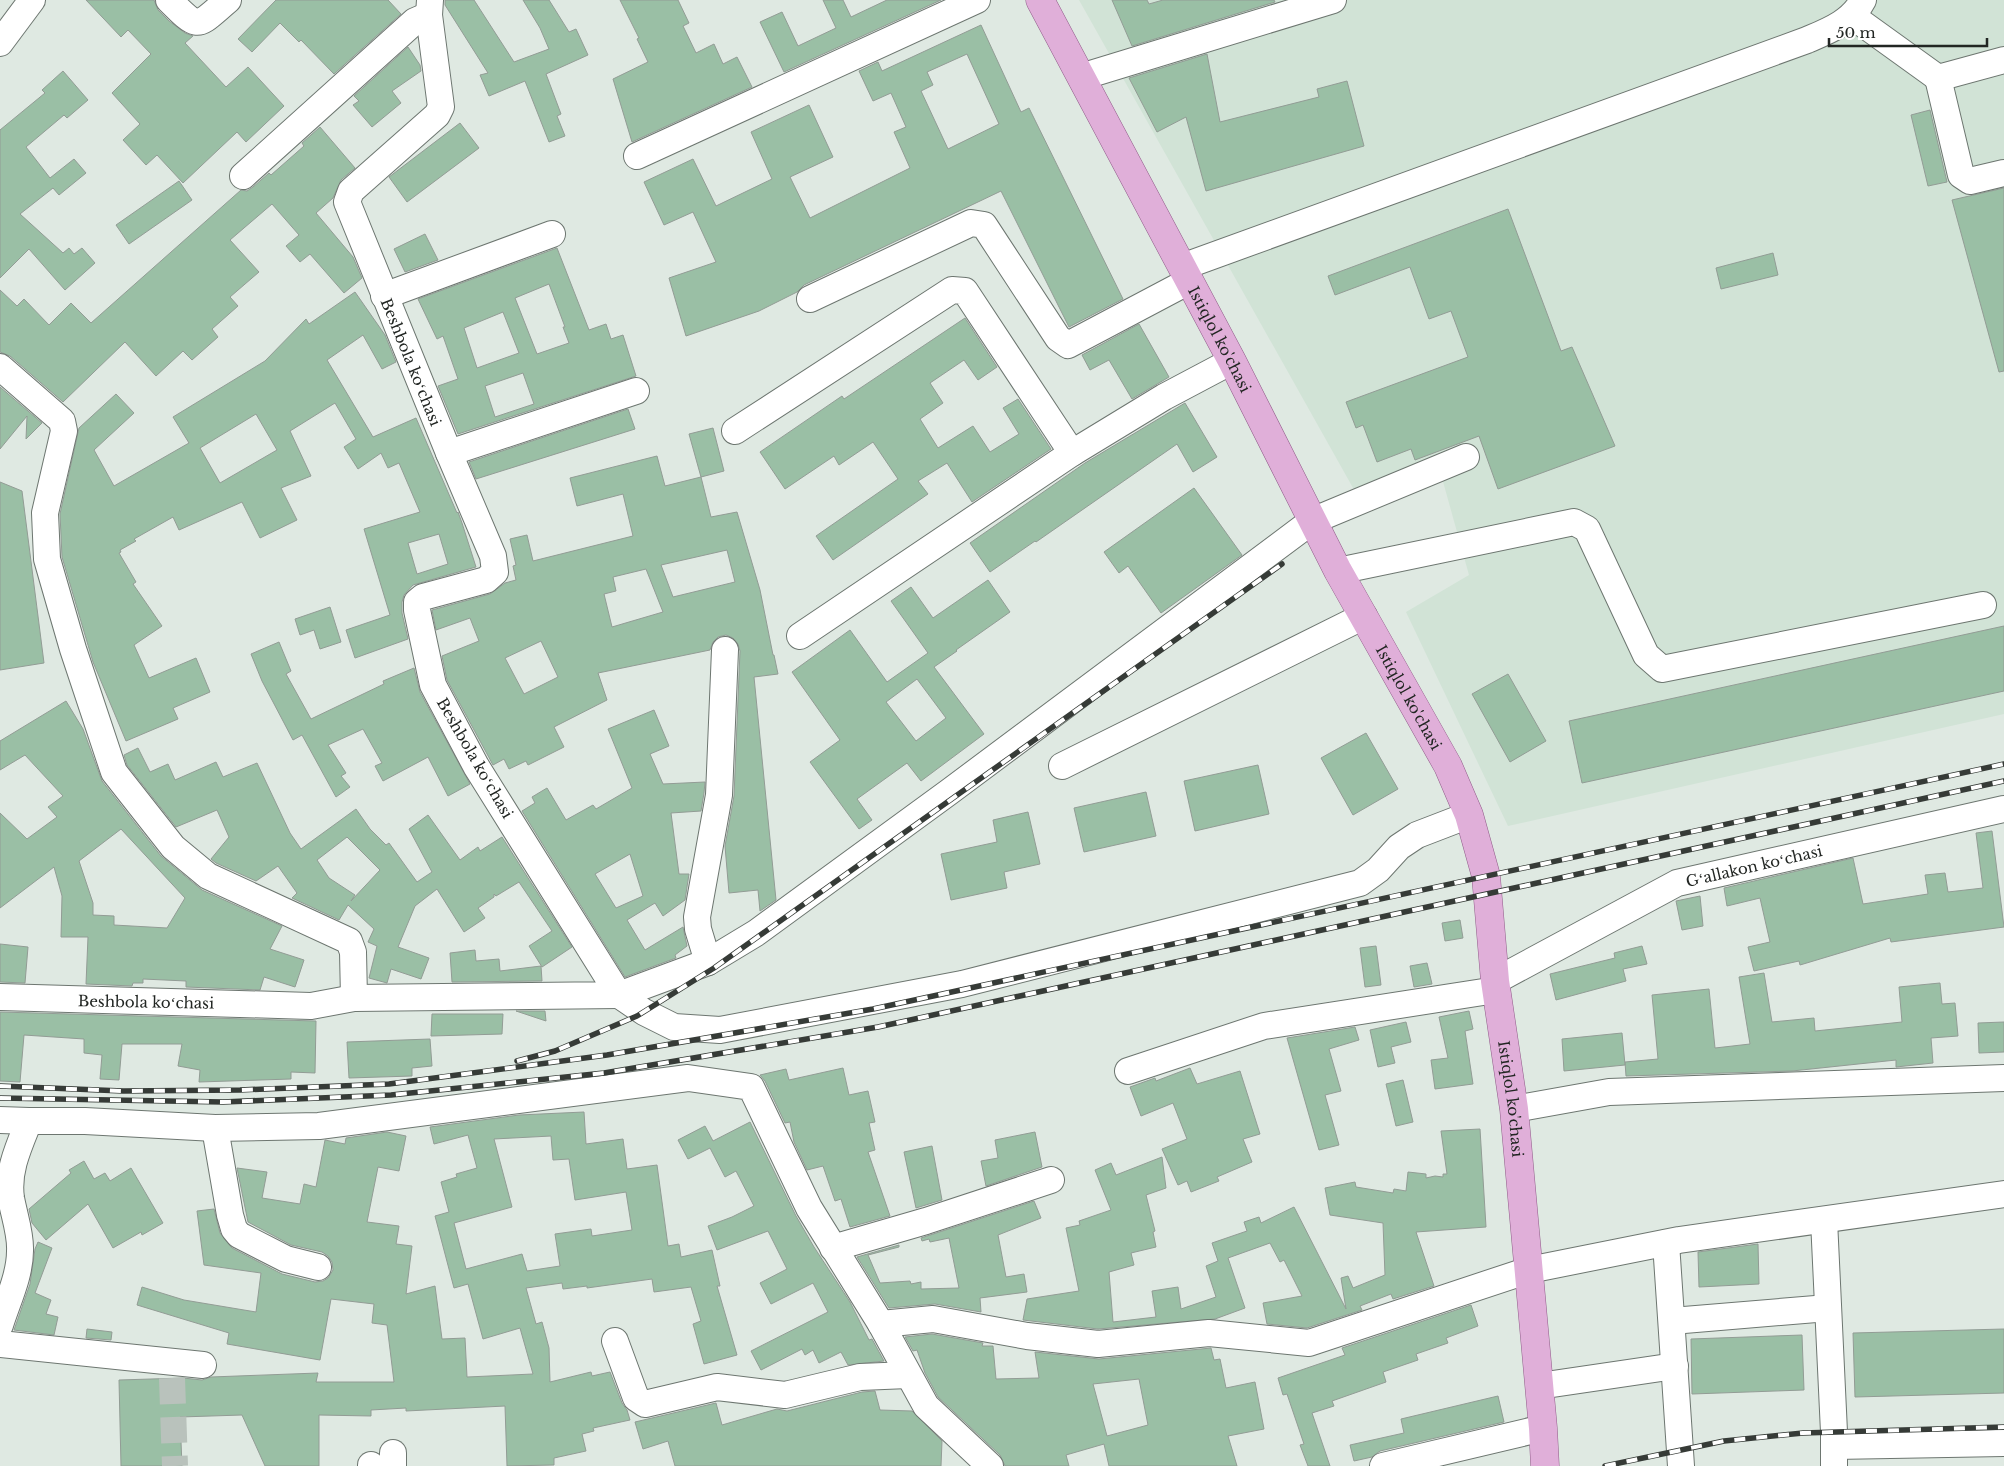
<svg xmlns="http://www.w3.org/2000/svg" width="2004" height="1466" font-family="'Libre Baskerville',serif">
  <style>
    .built { fill: #d1e3d6 }
    .building { fill: #9abfa5; stroke: #929c95; fill-rule: evenodd }
    .lines { fill: none; stroke-linecap: round; stroke-linejoin: round }
    .minor-tunnel { stroke: #b9c2bc; stroke-width: 26; stroke-dasharray: 26 13; stroke-linecap: butt }
    .minor-casing { stroke: #6d7670; stroke-width: 28 }
    .major-casing { stroke: #905c89; stroke-width: 29 }
    .minor { stroke: #fff; stroke-width: 26 }
    .major { stroke: #e0afd9; stroke-width: 28 }
    .rail-casing { stroke: #363b37; stroke-width: 5.5 }
    .rail { stroke: #fff; stroke-width: 4; stroke-dasharray: 11; stroke-linecap: butt }
    .labels { text-anchor: middle; dominant-baseline: central; stroke-width: 4; stroke-linejoin: round; paint-order: stroke }
    .street-label { font-size: 15px; fill: #222623; stroke: #fff }
  </style>
  <rect width="100%" height="100%" fill="#dfe9e2"/>
  <polygon class="built" points="1079,0 2004,0 2004,714 1508,826 1406,612 1469,575 1442,478 1357,495"/>
  <g class="building">
    <polygon points="86,0 154,0 158,10 169,21 185,33 193,36 185,43 226,87 248,67 284,106 246,142 237,132 183,183 157,155 146,165 123,140 140,124 112,93 151,54 128,30 121,37"/>
    <polygon points="276,0 388,0 401,14 334,74 301,40 299,42 280,23 252,52 238,39"/>
    <polygon points="445,0 474,0 514,62 549,49 540,28 523,0 549,0 569,32 576,29 588,55 546,74 561,114 557,116 565,136 549,142 525,81 489,96 480,75 488,73 445,5"/>
    <polygon points="620,0 678,0 689,23 683,26 696,53 714,44 723,64 737,57 752,87 632,142 613,79 648,62 637,39 639,38"/>
    <polygon points="823,0 843,0 851,17 887,0 941,0 784,72 760,22 782,12 798,46 836,28"/>
    <polygon points="1112,0 1147,0 1149,4 1163,0 1274,0 1275,2 1132,46"/>
    <path d="M981,25L1021,112L1029,108L1123,299L1069,327L1001,191L804,285L797,292L759,311L686,336L669,278L716,262L693,212L664,225L644,182L693,159L716,206L772,179L751,132L809,105L833,157L790,177L810,218L910,168L894,132L906,127L891,93L873,101L859,71L878,62L882,71ZM967,54L999,124L948,149L921,91L933,85L927,72Z"/>
    <polygon points="408,47 420,65 421,71 392,91 401,103 372,127 353,105 359,101 354,96"/>
    <polygon points="1207,54 1220,122 1319,97 1317,89 1347,81 1364,146 1206,191 1186,117 1157,132 1129,78"/>
    <polygon points="63,71 88,100 67,118 64,115 26,147 50,178 74,159 86,173 59,195 53,188 20,214 63,253 69,248 74,254 82,248 95,263 65,290 29,249 0,278 0,130 45,93 42,90"/>
    <polygon points="1930,110 1947,182 1928,186 1911,115"/>
    <polygon points="460,123 479,148 407,202 389,177"/>
    <polygon points="320,127 355,168 341,180 333,198 316,213 353,257 362,278 344,293 310,254 300,262 286,246 299,235 272,204 230,240 259,272 230,297 238,306 212,329 218,337 192,360 183,351 156,376 125,342 63,402 10,356 0,352 0,290 17,306 24,299 49,325 71,303 91,323 241,190 247,191 253,187 269,173 271,175 304,146 302,143"/>
    <polygon points="179,181 192,200 129,244 116,225"/>
    <polygon points="2004,188 2004,371 1999,372 1952,200"/>
    <polygon points="1508,209 1561,351 1572,347 1615,446 1498,489 1479,436 1415,460 1411,449 1377,462 1363,425 1356,428 1346,402 1468,357 1451,311 1429,319 1410,267 1335,295 1328,276"/>
    <polygon points="425,234 438,260 405,272 394,249"/>
    <path d="M557,248L589,330L606,324L611,339L623,335L636,376L458,434L438,386L458,379L443,336L437,339L418,299ZM549,284L565,327H563L569,343L537,354L515,298ZM503,312L519,353L477,368L464,328ZM523,373L534,404L495,417L485,386Z"/>
    <polygon points="1773,253 1778,275 1721,289 1716,268"/>
    <path d="M355,292L385,335L396,362L382,369L363,335L327,360L373,437L416,418L457,513L458,512L462,523L476,567L413,585L404,595L402,602V613L408,639L355,658L346,630L390,615L364,529L420,512L399,463L388,468L381,453L358,469L344,447L356,439L335,403L290,431L311,476L281,488L297,520L260,538L242,502L179,530L173,517L134,539L136,541L120,550L121,552L119,553L136,582L133,584L162,626L134,645L149,678L196,658L210,692L173,708L178,719L126,741L93,662L62,557L60,514L79,428L116,394L134,413L94,450L114,486L189,443L173,417L265,361L306,319L309,324ZM256,414L277,450L220,483L200,448ZM439,534L448,564L417,574L408,543Z"/>
    <polygon points="965,318 997,367 978,380 964,360 930,383 943,403 920,419 938,448 973,426 990,452 1019,434 1003,408 1018,399 1051,449 972,502 947,463 918,481 928,494 833,560 816,536 898,479 873,442 839,465 834,456 785,489 760,452 842,396 844,399"/>
    <polygon points="1139,324 1169,377 1132,399 1109,360 1090,370 1082,355"/>
    <polygon points="0,387 42,423 26,439 27,416 0,449"/>
    <polygon points="1185,403 1217,457 1193,472 1177,444 1036,542 1035,541 990,572 970,543 1085,463"/>
    <polygon points="628,409 635,429 476,479 469,462"/>
    <polygon points="713,428 724,471 701,477 689,434"/>
    <path d="M657,456L665,486L701,477L711,517L737,512L760,590L773,655H774L778,674L754,677L776,900L760,911L758,890L729,893L725,846L734,796L740,651L738,644L733,638L726,635L718,637L713,642L710,650L598,673L607,700L554,727L564,747L528,765L526,761L509,769L504,759L493,765L447,680L442,656L479,641L470,618L436,630L432,610L490,594L505,583L516,580L513,566L516,565L510,539L527,535L533,561L633,536L623,494L577,506L570,478ZM727,550L735,582L673,597L661,565ZM646,569L663,612L612,627L604,594L616,591L613,577ZM541,641L558,677L524,694L505,658Z"/>
    <polygon points="0,482 22,491 44,663 0,670"/>
    <polygon points="1194,488 1242,555 1161,613 1128,566 1119,573 1104,552"/>
    <path d="M988,580L1010,612L956,650L957,651L934,667L984,734L921,781L907,763L857,799L872,820L859,829L810,762L840,740L792,672L850,630L887,682L928,653L891,601L911,587L933,618ZM917,679L946,718L916,741L886,702Z"/>
    <polygon points="330,607 341,642 320,649 314,630 300,635 295,619"/>
    <polygon points="2004,626 2004,691 1582,783 1569,721"/>
    <polygon points="279,642 291,671 286,674 311,719 384,684 383,681 414,668 420,692 470,784 448,796 428,757 383,781 375,766 382,763 363,729 328,745 346,773 341,776 350,787 336,797 302,735 293,740 262,681 251,654"/>
    <polygon points="1508,674 1546,741 1510,762 1472,694"/>
    <path d="M66,701L83,729L102,781L161,856L202,890L282,926L270,949L304,960L295,987L264,977L260,990L186,987V981L143,979V983H133L132,986L86,984L88,937H61L62,896L54,867L0,908V813L27,839L57,817L48,807L63,796L25,755L0,770V741ZM121,829L185,898L167,928L114,925V916L93,915V903L79,861Z"/>
    <path d="M654,710L669,746L650,754L663,784L705,782L704,793L701,811L671,813L679,874H689L685,900L663,916L655,903L627,920L645,950L683,927L687,946L675,955L676,958L625,977L522,811L535,803L532,797L547,788L566,820L593,805L596,809L632,788L608,729ZM630,854L643,896L616,908L595,874Z"/>
    <polygon points="1366,733 1398,789 1353,815 1321,758"/>
    <path d="M138,748L150,772L168,764L175,780L216,762L223,777L257,763L290,833L301,849L356,809L370,829L386,845L389,843L417,882L432,872L409,829L428,815L460,860L478,847L480,851L502,837L572,947L542,967L529,946L552,931L519,882L496,896L494,894V897L478,908L485,918L464,932L437,889L415,906L398,947L429,958L421,979L391,969L387,983L369,978L377,946L368,942L374,929L348,905L339,920L292,898L297,893L278,866L256,881L216,863L211,859L229,837L217,810L176,827L127,765L124,755ZM347,837L380,870L351,901L355,895L329,878L317,860Z"/>
    <polygon points="1258,765 1269,814 1195,831 1184,781"/>
    <polygon points="1146,792 1156,836 1084,852 1074,808"/>
    <polygon points="1028,812 1040,864 1004,872 1007,888 951,900 941,854 997,842 993,820"/>
    <polygon points="1992,831 2004,927 1891,942 1890,938 1800,965 1799,961 1754,971 1748,947 1770,942 1760,898 1727,906 1724,888 1853,858 1863,904 1928,894 1925,875 1945,873 1948,892 1983,888 1976,833"/>
    <polygon points="1700,896 1703,926 1682,930 1676,901"/>
    <polygon points="1460,920 1463,938 1445,941 1442,923"/>
    <polygon points="0,944 28,947 25,983 0,982"/>
    <polygon points="1376,946 1381,985 1365,987 1360,948"/>
    <polygon points="1642,946 1647,964 1623,969 1626,981 1556,1000 1550,974 1615,958 1614,953"/>
    <polygon points="475,950 476,961 499,959 500,971 541,966 542,981 452,982 450,953"/>
    <polygon points="1427,963 1432,984 1414,987 1410,966"/>
    <polygon points="1764,973 1772,1022 1814,1018 1815,1031 1902,1022 1899,987 1940,983 1942,1004 1955,1003 1958,1036 1931,1038 1933,1063 1896,1067 1896,1060 1792,1071 1626,1076 1625,1062 1658,1059 1652,995 1709,989 1715,1048 1750,1044 1739,977"/>
    <polygon points="516,1011 545,1011 546,1021"/>
    <polygon points="1469,1011 1473,1029 1465,1031 1473,1084 1435,1089 1431,1060 1448,1058 1439,1017"/>
    <polygon points="0,1012 316,1021 315,1073 291,1072 291,1079 199,1082 200,1070 178,1066 182,1044 122,1044 119,1080 100,1079 102,1055 84,1053 84,1039 24,1035 20,1082 0,1081"/>
    <polygon points="432,1014 503,1014 502,1034 431,1036"/>
    <polygon points="1406,1022 1411,1042 1391,1047 1395,1063 1378,1067 1370,1030"/>
    <polygon points="2004,1022 2004,1052 1979,1053 1978,1023"/>
    <polygon points="1355,1027 1359,1040 1329,1049 1341,1091 1325,1095 1339,1145 1319,1150 1287,1038"/>
    <polygon points="1622,1033 1625,1065 1564,1071 1562,1039"/>
    <polygon points="430,1039 432,1066 412,1068 412,1076 349,1078 347,1042"/>
    <polygon points="843,1068 849,1095 868,1091 875,1122 869,1123 875,1150 868,1152 890,1216 850,1227 841,1199 835,1201 823,1166 807,1170 794,1142 790,1122 785,1123 765,1081 760,1075 786,1069 789,1080"/>
    <polygon points="1190,1068 1197,1084 1240,1071 1260,1134 1243,1139 1252,1162 1217,1177 1219,1181 1191,1192 1187,1181 1178,1185 1162,1149 1187,1139 1173,1103 1141,1116 1130,1087 1155,1078 1156,1081"/>
    <polygon points="1403,1080 1413,1122 1396,1126 1386,1084"/>
    <path d="M584,1112L586,1144L623,1139L627,1169L657,1165L668,1246L679,1244L681,1257L712,1250L720,1286H717L737,1355L704,1364L693,1324L701,1321L691,1287L654,1292L652,1279L587,1288V1286L563,1289L562,1283L526,1288L536,1324L542,1322L549,1348L550,1382L591,1372L592,1376L610,1372L622,1403L627,1410L630,1420L593,1428L594,1431L582,1434L586,1451L554,1458V1465L507,1466L505,1406L406,1411V1408L371,1410V1416L319,1415V1466H265L242,1415L180,1417L182,1466H121L119,1380L183,1378L202,1380L211,1377L318,1373L316,1382H394L387,1325L372,1323L374,1304L331,1299L320,1360L227,1344L229,1333L137,1305L142,1287L184,1300L256,1312L261,1273L204,1265L197,1211L214,1209L220,1233L232,1248L282,1274L315,1282L323,1281L328,1278L333,1270L332,1262L328,1256L322,1252L291,1245L248,1222L237,1168L267,1172L262,1198L300,1204L304,1184L316,1187L325,1140L345,1144L346,1138L387,1132L406,1136L399,1171L378,1167L367,1222L399,1226L396,1244L412,1246L406,1294L435,1286L442,1339L465,1338L467,1377L533,1374L520,1328L483,1339L468,1284L454,1288L435,1216L449,1212L441,1182L457,1177L456,1174L477,1168L468,1135L434,1144L430,1127L519,1115ZM551,1136L553,1160L569,1159L575,1200L626,1192L632,1230L592,1236L591,1229L555,1234L560,1266L527,1271L522,1254L466,1269L454,1223L512,1207L494,1139Z"/>
    <polygon points="750,1122 796,1216 814,1247 850,1302 869,1340 872,1339 884,1361 848,1365 841,1352 819,1363 813,1350 805,1355 802,1349 761,1370 751,1351 828,1312 813,1283 771,1304 760,1283 787,1269 768,1231 717,1250 708,1226 732,1217 754,1206 736,1171 725,1177 710,1148 688,1159 678,1140 705,1126 713,1141"/>
    <polygon points="1480,1129 1486,1227 1416,1232 1434,1286 1393,1299 1391,1294 1360,1306 1362,1310 1307,1328 1267,1324 1263,1303 1302,1296 1284,1260 1280,1262 1270,1243 1228,1258 1245,1308 1215,1319 1098,1329 1023,1320 1027,1299 1079,1291 1066,1228 1080,1225 1079,1221 1111,1210 1095,1170 1111,1163 1116,1175 1162,1157 1166,1188 1146,1195 1155,1231 1153,1232 1156,1247 1131,1253 1134,1265 1109,1272 1113,1322 1156,1317 1152,1291 1178,1287 1181,1309 1216,1297 1206,1266 1218,1261 1212,1243 1247,1231 1244,1222 1259,1217 1261,1223 1294,1207 1346,1309 1341,1278 1348,1276 1353,1288 1385,1275 1383,1223 1330,1215 1325,1188 1355,1182 1356,1187 1393,1193 1394,1189 1406,1191 1408,1172 1426,1174 1426,1178 1435,1176 1443,1177 1443,1174 1447,1174 1441,1131"/>
    <polygon points="1035,1132 1042,1167 986,1186 981,1161 998,1158 995,1140"/>
    <polygon points="932,1146 942,1200 916,1208 904,1152"/>
    <polygon points="84,1161 94,1179 105,1173 110,1181 131,1168 163,1223 142,1235 141,1232 113,1248 88,1204 46,1240 32,1223 29,1209 71,1173 69,1170"/>
    <polygon points="1034,1201 1041,1218 998,1235 1006,1277 1024,1274 1027,1292 980,1298 981,1312 935,1304 889,1308 857,1257 899,1245 899,1247 868,1255 880,1283 910,1281 911,1284 921,1282 921,1289 959,1288 949,1238 930,1242 929,1239 922,1241 921,1238"/>
    <polygon points="38,1242 52,1248 35,1293 51,1300 46,1314 58,1317 54,1335 14,1330 30,1284 35,1249"/>
    <polygon points="1758,1244 1759,1284 1699,1287 1698,1252"/>
    <polygon points="1471,1305 1478,1326 1446,1338 1448,1343 1416,1354 1418,1360 1383,1372 1386,1382 1332,1401 1334,1406 1312,1413 1330,1466 1308,1466 1300,1445 1304,1444 1287,1394 1283,1395 1278,1378 1345,1355 1342,1348"/>
    <polygon points="87,1329 112,1332 111,1340 86,1338"/>
    <polygon points="2004,1329 2004,1393 1855,1397 1853,1333"/>
    <path d="M932,1334L983,1343L982,1346H993L996,1379L1039,1378L1035,1352L1099,1359L1211,1348L1214,1360L1220,1359L1226,1388L1255,1382L1264,1429L1228,1436L1237,1466H1109L1104,1444L1066,1455L1069,1466H1005L1000,1455L938,1397L925,1373L917,1350L913,1351L905,1337ZM1139,1379L1148,1425L1107,1436L1093,1384Z"/>
    <polygon points="1802,1335 1804,1390 1692,1394 1691,1339"/>
    <polygon points="875,1391 880,1410 912,1411 942,1441 941,1466 675,1466 668,1441 643,1449 635,1422 716,1403 722,1425 777,1409 787,1411 862,1392"/>
    <polygon points="1498,1396 1504,1422 1380,1451 1372,1457 1354,1461 1350,1445 1404,1433 1401,1419"/>
  </g>
  <g class="lines">
    <polyline class="minor-tunnel" points="172,1378 175,1466"/>
    <g class="minor-casing">
      <g id="minor">
        <path d="M169,0C200,31 196,27 228,0"/>
        <polyline points="1852,16 1938,78 2004,60"/>
        <polyline points="0,43 32,0"/>
        <polyline points="1081,77 1333,0"/>
        <polyline points="1938,78 1961,175 1970,181 2004,173"/>
        <polyline points="637,156 977,0"/>
        <polyline points="243,176 415,21 429,15"/>
        <path d="M1182,267L1807,40C1828,31 1852,22 1863,0"/>
        <polyline points="384,296 552,234"/>
        <polyline points="810,299 971,223 984,225 1058,338 1068,345 1189,281"/>
        <polyline points="0,367 62,421 64,431 45,513 47,559 73,649 114,772 173,847 208,876 349,941 353,952 354,998"/>
        <polyline points="735,431 952,290 965,291 1072,453 1164,397 1232,361"/>
        <polyline points="449,453 636,391"/>
        <polyline points="1338,571 1574,522 1587,529 1646,655 1662,669 1983,605"/>
        <polyline points="800,636 1072,453"/>
        <polyline points="1062,766 1364,616"/>
        <polyline points="708,962 698,929 697,917 719,795 725,650"/>
        <polyline points="1495,981 1677,883 2004,809"/>
        <polyline points="619,995 708,962 756,933 949,792 1312,521 1466,457"/>
        <polyline points="619,995 644,1012 674,1027 720,1030 962,984 1360,883 1378,870 1399,847 1417,835 1469,815"/>
        <polyline points="0,997 311,1006 354,998 619,995 476,766 433,685 417,610 417,602 423,597 486,580 495,572 493,556 449,453 347,202 351,191 437,115 441,107 429,15 430,0"/>
        <polyline points="1128,1071 1264,1026 1496,990"/>
        <polyline points="1514,1109 1609,1092 2004,1078"/>
        <polyline points="0,1120 29,1121"/>
        <polyline points="215,1128 230,1215 234,1229 239,1235 286,1259 318,1267"/>
        <polyline points="1824,1220 1834,1432 1834,1466"/>
        <polyline points="1666,1243 1681,1466"/>
        <polyline points="833,1248 926,1221 1051,1180"/>
        <polyline points="1672,1321 1828,1308"/>
        <polyline points="881,1324 933,1319 1027,1336 1098,1344 1209,1333 1309,1343 1529,1270 1679,1240 2004,1194"/>
        <path d="M0,1325C7,1302 20,1276 20,1251C21,1234 14,1215 11,1198C7,1171 19,1146 29,1121H85L215,1128L319,1126L688,1078L751,1087L809,1208L881,1324L926,1406L990,1466"/>
        <polyline points="615,1341 636,1398 645,1404 717,1387 785,1395 860,1377 908,1375"/>
        <polyline points="0,1344 203,1365"/>
        <polyline points="1539,1386 1675,1366"/>
        <polyline points="1834,1446 2004,1443"/>
        <polyline points="393,1453 393,1466"/>
        <polyline points="371,1465 371,1466"/>
        <polyline points="1383,1466 1543,1428"/>
      </g>
    </g>
    <g class="major-casing">
      <g id="major">
        <path id="s1" d="M1040,0L1232,361L1338,571L1448,766L1469,815L1486,876L1495,981L1514,1109L1543,1428L1545,1466"/>
      </g>
    </g>
    <use href="#minor" class="minor"/>
    <use href="#major" class="major"/>
    <g class="rail-casing">
      <g id="rail">
        <polyline points="517,1061 555,1051 637,1016 714,968 1282,564"/>
        <polyline points="0,1086 123,1091 240,1090 389,1084 607,1055 873,1009 2004,764"/>
        <polyline points="0,1098 223,1102 391,1095 604,1073 878,1027 2004,781"/>
        <polyline points="1605,1466 1724,1441 1803,1433 2004,1427"/>
      </g>
    </g>
    <use href="#rail" class="rail"/>
  </g>
  <g class="labels">
    <g class="street-label">
      <text stroke="none"><textPath href="#s1" startOffset="384">Istiqlol ko'chasi</textPath></text>
      <text transform="translate(411 362) rotate(68)">Beshbola koʻchasi</text>
      <text stroke="none"><textPath href="#s1" startOffset="789">Istiqlol ko'chasi</textPath></text>
      <text transform="translate(475 758) rotate(60)">Beshbola koʻchasi</text>
      <text transform="translate(1754 866) rotate(-13)">Gʻallakon koʻchasi</text>
      <text transform="translate(146 1002) rotate(1)">Beshbola koʻchasi</text>
      <text stroke="none"><textPath href="#s1" startOffset="1209">Istiqlol ko'chasi</textPath></text>
    </g>
  </g>
  <path d="M1829 38v8h158v-8" fill="none" stroke="#222623" stroke-width="2.5"/>
  <text x="1836" y="38" font-size="15" fill="#222623" stroke="#ffffff" stroke-width="4" paint-order="stroke">50 m</text>
</svg>
